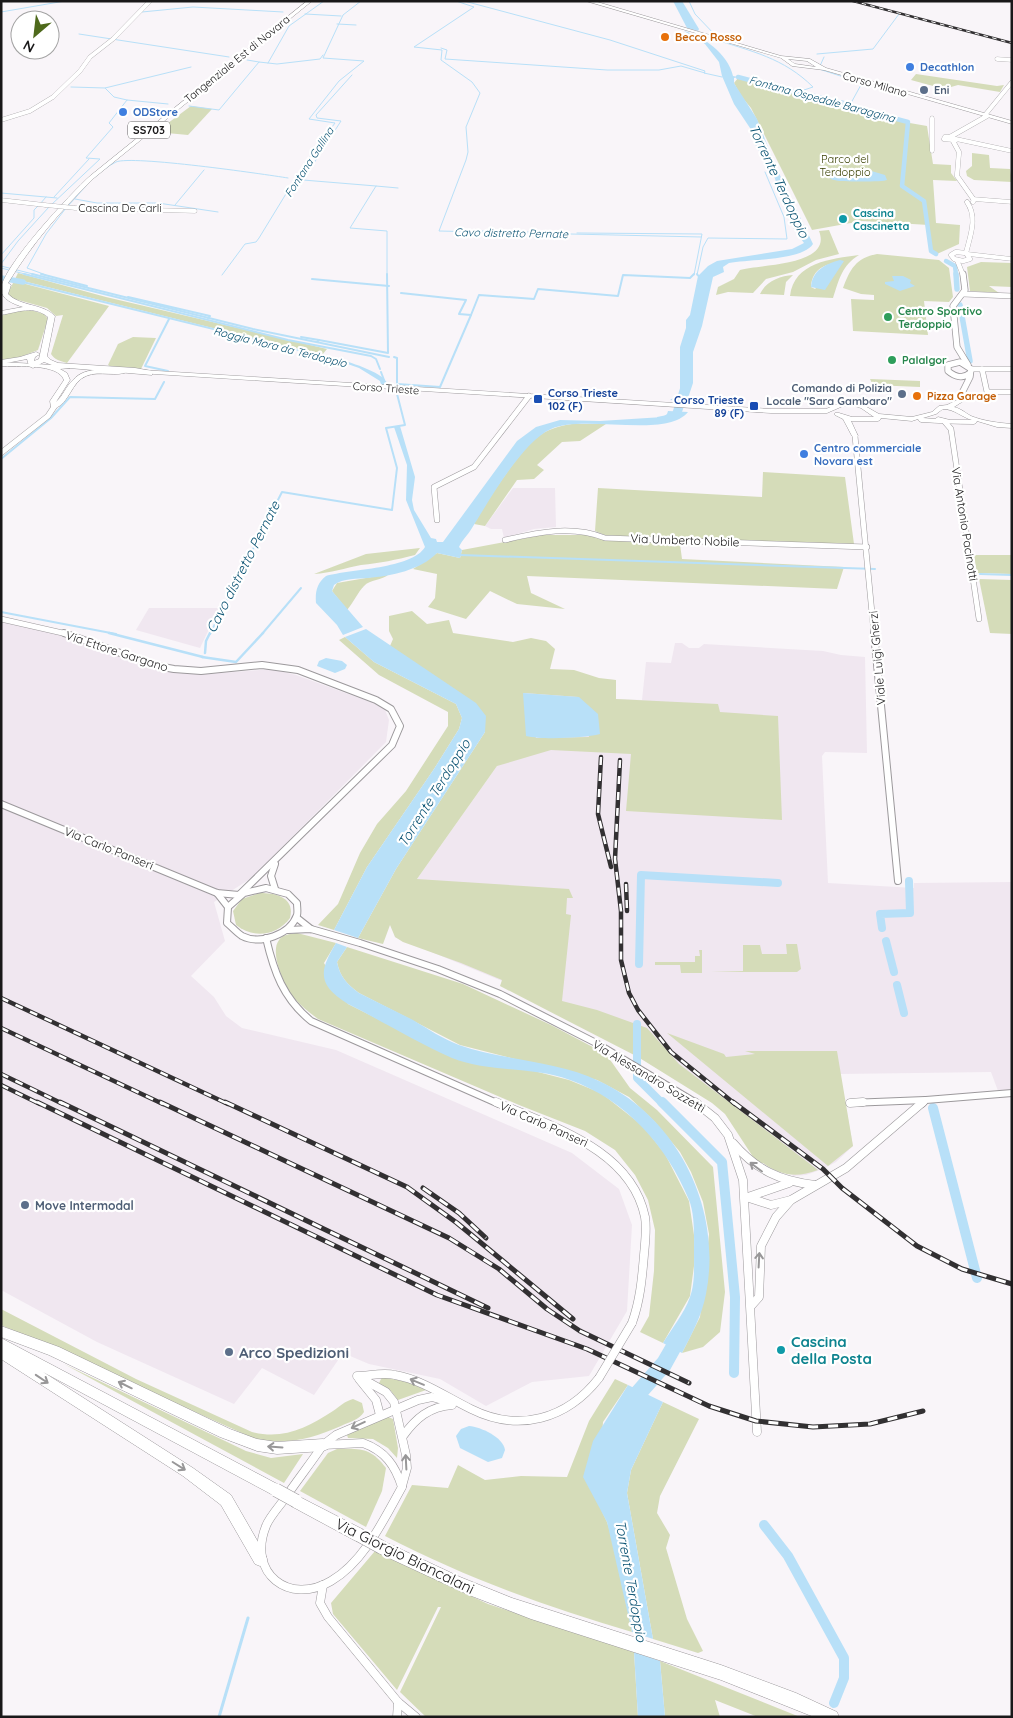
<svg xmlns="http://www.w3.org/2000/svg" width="1013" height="1718" font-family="Quicksand,sans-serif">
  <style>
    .built { fill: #f0e7f0 }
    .green { fill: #d5dcb9; fill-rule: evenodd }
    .water { fill: #b8e0f8 }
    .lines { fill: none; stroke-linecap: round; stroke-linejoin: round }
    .stream-far3 { stroke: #b8e0f8; stroke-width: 1 }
    .stream-far2 { stroke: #b8e0f8; stroke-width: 2 }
    .stream-far1 { stroke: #b8e0f8; stroke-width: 2.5 }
    .stream { stroke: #b8e0f8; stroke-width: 3 }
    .canal-far3 { stroke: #b8e0f8; stroke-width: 4.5 }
    .canal-far2 { stroke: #b8e0f8; stroke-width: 5.5 }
    .canal-far1 { stroke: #b8e0f8; stroke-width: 8 }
    .canal { stroke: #b8e0f8; stroke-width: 10 }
    .river { fill: #b8e0f8; fill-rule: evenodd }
    .minor-far3-casing { stroke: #9c999c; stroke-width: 4.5 }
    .minor-far2-casing { stroke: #9c999c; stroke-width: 6 }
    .minor-far1-casing { stroke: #9c999c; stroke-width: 8 }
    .minor-casing { stroke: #9c999c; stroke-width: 9 }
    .tertiary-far1-casing { stroke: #9c999c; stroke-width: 5 }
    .tertiary-casing { stroke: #9c999c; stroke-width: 7 }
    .secondary-casing { stroke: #9c999c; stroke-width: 1 }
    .primary-casing { stroke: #9c999c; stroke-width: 1 }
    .trunk-casing { stroke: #9c999c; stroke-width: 1 }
    .minor-far3 { stroke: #fff; stroke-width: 4 }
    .minor-far2 { stroke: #fff; stroke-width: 5 }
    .minor-far1 { stroke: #fff; stroke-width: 6 }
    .minor { stroke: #fff; stroke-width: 8 }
    .tertiary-far1 { stroke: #fff; stroke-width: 4.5 }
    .tertiary { stroke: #fff; stroke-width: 5.5 }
    .secondary { fill: #fff; fill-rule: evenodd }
    .primary { fill: #fff; fill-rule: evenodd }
    .trunk { fill: #fff; fill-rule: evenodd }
    .rail-far2-casing { stroke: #323032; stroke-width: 2.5 }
    .rail-far1-casing { stroke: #323032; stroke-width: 4.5 }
    .rail-casing { stroke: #323032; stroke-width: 5 }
    .rail-far2 { stroke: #fff; stroke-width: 1; stroke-dasharray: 4.5; stroke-linecap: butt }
    .rail-far1 { stroke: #fff; stroke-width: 2.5; stroke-dasharray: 8; stroke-linecap: butt }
    .rail { stroke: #fff; stroke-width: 3; stroke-dasharray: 10; stroke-linecap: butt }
    .minor-bridge-far1-casing { stroke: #9c999c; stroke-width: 4.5; stroke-linecap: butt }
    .minor-bridge-casing { stroke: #9c999c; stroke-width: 9; stroke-linecap: butt }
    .primary-bridge-casing { stroke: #9c999c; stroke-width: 14; stroke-linecap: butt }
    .minor-bridge-far1 { stroke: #fff; stroke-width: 4 }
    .minor-bridge { stroke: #fff; stroke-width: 8 }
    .primary-bridge { stroke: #fff; stroke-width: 13 }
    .oneway { stroke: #989798 }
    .food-dot { fill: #e8710a; stroke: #fff; stroke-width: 2 }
    .shop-dot { fill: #3f7fe0; stroke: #fff; stroke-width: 2 }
    .service-dot { fill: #5c6f8a; stroke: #fff; stroke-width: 2 }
    .culture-dot { fill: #0f9aa8; stroke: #fff; stroke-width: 2 }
    .leisure-dot { fill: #2e9e5b; stroke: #fff; stroke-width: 2 }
    .transit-dot { fill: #1a4fb4; stroke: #fff; stroke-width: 2 }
    .labels { text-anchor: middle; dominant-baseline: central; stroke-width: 4.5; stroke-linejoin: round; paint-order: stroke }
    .far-food-label { font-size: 11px; font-weight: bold; fill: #c56008; stroke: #fff; text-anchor: start }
    .far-street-label { font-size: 11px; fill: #191819; stroke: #fff }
    .far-shop-label { font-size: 11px; font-weight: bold; fill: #366cbe; stroke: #fff; text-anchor: start }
    .far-service-label { font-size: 11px; font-weight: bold; fill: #4e5e75; stroke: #fff; text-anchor: start }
    .far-water-label { font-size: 11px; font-style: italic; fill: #095272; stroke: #fff }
    .shield { fill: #fff; stroke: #5e5d5e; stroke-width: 1 }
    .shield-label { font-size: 11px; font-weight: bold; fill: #191819 }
    .far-park-label { font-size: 11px; fill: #383f00; stroke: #fff }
    .far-culture-label { font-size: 11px; font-weight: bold; fill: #0d838f; stroke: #fff; text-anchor: start }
    .far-leisure-label { font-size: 11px; font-weight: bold; fill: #27864d; stroke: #fff; text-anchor: start }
    .far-transit-label { font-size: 11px; font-weight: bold; fill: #164399; stroke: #fff; text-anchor: start }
    .street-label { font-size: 12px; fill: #191819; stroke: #fff }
    .service-label { font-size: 12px; font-weight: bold; fill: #4e5e75; stroke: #fff; text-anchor: start }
    .water-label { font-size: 14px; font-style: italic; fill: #095272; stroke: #fff }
    .near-culture-label { font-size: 15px; font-weight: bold; fill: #0d838f; stroke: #fff; text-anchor: start }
    .near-service-label { font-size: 15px; font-weight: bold; fill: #4e5e75; stroke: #fff; text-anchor: start }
    .near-street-label { font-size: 15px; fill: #191819; stroke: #fff }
  </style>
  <rect width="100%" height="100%" fill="#f9f5f9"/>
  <g class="built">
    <polygon points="513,488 555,488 556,527 534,529 504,538 502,529 491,529 485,526"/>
    <polygon points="149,608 219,608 200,648 136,630"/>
    <polygon points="1,621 73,638 151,668 179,673 208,674 272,669 296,675 373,703 385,710 389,720 386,742 253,877 214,902 225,941 191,976 214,997 226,1016 242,1028 336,1050 572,1153 619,1189 632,1225 627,1311 589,1376 532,1382 486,1406 440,1379 369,1364 343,1353 314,1395 262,1368 234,1404 97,1342 1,1290"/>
    <polygon points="675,643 682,643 689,648 699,648 704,644 823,651 841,655 865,657 867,753 825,752 822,756 828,883 914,888 914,883 1012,882 1012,1090 998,1091 991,1072 840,1074 853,1146 836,1162 823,1169 806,1175 793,1176 733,1112 519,988 395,937 393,913 497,766 511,673 616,680 616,699 642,700 646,662 671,663"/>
  </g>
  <g class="green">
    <polygon points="916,74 997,86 1004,85 1000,92 958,85 944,89 911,80"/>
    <polygon points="738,78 904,122 927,126 933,164 951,165 951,173 957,181 933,180 936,223 960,225 959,244 937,254 930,249 929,225 862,221 812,230 751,108 741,96 734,83"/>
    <polygon points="191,106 212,109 188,135 156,132"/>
    <polygon points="972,153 989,155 990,168 1010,169 1012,182 974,180 967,176 966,171 972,166"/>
    <path d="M829,230L839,254L816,260L793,272L766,279L753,293L728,292L716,295L718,287L734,279L740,270C761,264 833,266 819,231Z"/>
    <path d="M877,254L939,260L949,268L953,297L949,302L924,301L928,335L853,331L851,299L874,300V295L861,294L843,288C850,269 856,258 877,254Z"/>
    <path d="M859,255C842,265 839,280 833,298L790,296C794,262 831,259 859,255ZM843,262L815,289L811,287C812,268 827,263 843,262Z"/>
    <polygon points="981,262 1012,263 1012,287 989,286 999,293 970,291 967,267"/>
    <polygon points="18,273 106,297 327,349 322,355 15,279"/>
    <path d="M793,275L786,282L784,295L760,294C766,281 780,276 793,275Z"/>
    <path d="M14,281L109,306L67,363C60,361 55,360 51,354L63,315L56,316L47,308L11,298L8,293Z"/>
    <polygon points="30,310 44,314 48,319 38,350 13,360 1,360 1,316 12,312"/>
    <polygon points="133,337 156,338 141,369 111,367 108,365 118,344"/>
    <polygon points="870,379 920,381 920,387 873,385"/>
    <path d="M572,424H606L580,441L562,442L537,465L544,470L534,479L517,480L485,526L474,524C486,502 518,453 536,438C547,429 559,426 572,424Z"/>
    <polygon points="763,472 845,477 854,544 607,536 595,531 598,488 762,497"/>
    <polygon points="542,535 590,535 605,540 680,544 682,559 844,567 837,589 527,576 531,593 565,609 517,604 490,591 466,619 428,607 435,598 437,574 413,569 437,553 460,558 462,550"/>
    <path d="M420,548L415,555C395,560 381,563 361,565C345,568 331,573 314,574L366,554Z"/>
    <polygon points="974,555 1012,555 1012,574 977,573"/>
    <path d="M389,574C382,581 370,579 364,586C358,592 353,603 347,610L332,591L337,583Z"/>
    <polygon points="979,579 1012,580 1012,634 990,633"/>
    <path d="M412,611L427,624L449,620L453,633L513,642L531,638L546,641L555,649L550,669L574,670L599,678L616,680V699L718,704L720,712L778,716L782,820L626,811L631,754L551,750L497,766L417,879L569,889L573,898H567L566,914L571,915L562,1001L597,1010L647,1028L679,1064L818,1170C797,1178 781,1176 763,1163H757L725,1114L712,1103L638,1057L500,986L502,980L461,963L403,942L395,937L390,925L383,944L358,938L396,869L485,732L419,666L390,646L393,639L389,631V616ZM524,693L578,697L589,737L536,738Z"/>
    <polygon points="345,637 374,662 456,704 462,718 459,729 434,769 367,867 334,930 318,925 338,904 360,853 377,824 406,791 448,726 448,712 379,675 339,640"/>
    <path d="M260,893C277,893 295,898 290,918C277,936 253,939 236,925L233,911L242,899Z"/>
    <path d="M297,933L336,943L324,963L348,1004L392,1026L538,1072L569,1080L601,1093L643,1126L665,1154L689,1201L694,1235V1266L690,1296L663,1343L640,1332L649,1316L654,1271L655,1230L648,1200L635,1175L615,1150L585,1131L519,1105L318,1019C310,1013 301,1006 294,998C285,987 269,953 279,940C283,934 291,934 297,933Z"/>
    <polygon points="786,944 797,944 801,969 797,972 711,972 743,971 743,945 760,945 762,954 787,954"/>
    <path d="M347,947L463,984L551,1025L606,1054L630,1088L657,1110L713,1167L725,1292L720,1332L703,1347L682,1353L700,1317L709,1234L703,1202L691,1172L680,1152L654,1121L629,1097L597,1080L460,1045L359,993C347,984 340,977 337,962Z"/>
    <polygon points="699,950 702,950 702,973 681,973 680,965 655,965 655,962 695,962 695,956 700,956"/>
    <polygon points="667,1033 724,1054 726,1057 755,1054 745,1051 837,1051 853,1146 828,1166"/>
    <path d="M1,1309L136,1379L252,1432C283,1440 307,1428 333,1411C339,1407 345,1401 353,1399L362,1403L364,1412C359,1420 349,1422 341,1426C311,1439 285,1446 253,1438L1,1325Z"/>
    <polygon points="64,1364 246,1451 271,1458 303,1454 284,1483"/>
    <polygon points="382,1377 408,1382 426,1390 398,1400 391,1391 379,1383"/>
    <path d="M615,1379L628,1385L603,1422L597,1501L607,1522L615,1546L632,1632C547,1607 464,1577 385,1536L412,1485L448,1488L458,1465L485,1480L521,1476L567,1477L589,1421Z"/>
    <polygon points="663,1402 699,1419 660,1496 657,1513 670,1535 666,1548 687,1619 703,1651 698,1653 653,1639 627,1493 631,1470"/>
    <polygon points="386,1416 393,1419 398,1448 397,1458 388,1448 373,1439 348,1438 347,1435"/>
    <path d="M337,1449C361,1448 371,1448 386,1468L382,1491L366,1527L300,1491L328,1453Z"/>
    <polygon points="375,1551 488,1604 634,1652 638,1717 426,1717 400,1692 441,1607 438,1607 397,1690 333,1614 331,1603"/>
    <polygon points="660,1661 800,1717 758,1717 715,1700 720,1717 665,1717"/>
  </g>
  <g class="water">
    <polygon points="673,1 682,1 699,29 698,31 687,28"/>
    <path d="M684,31C702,36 728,53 733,76L738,77L734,78V83L757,119L775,165L813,244C802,261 749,259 729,263L723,267L724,272L713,277L702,326L693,352V383L687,401L670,400L678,395L680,390V347L686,328V320L690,315L698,276L708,266L717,261L792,249L804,243L792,226L774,176L755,144L754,134L734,104L722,76L719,62L705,44Z"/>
    <path d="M832,170H868L885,175L887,180C884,182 839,182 834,180C830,179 831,179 828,175Z"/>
    <path d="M840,260L844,261L825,290L811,287C812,270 826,264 840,260Z"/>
    <polygon points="892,276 903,276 911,280 910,283 915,286 900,291 885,284 885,282 894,281"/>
    <path d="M15,279L339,359C351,363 387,373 388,386L381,385L380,381L359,368L339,361L14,281Z"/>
    <path d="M668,411L688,412C666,439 584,414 551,429C522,442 489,501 472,528C468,535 462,540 459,547L462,550L460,558L437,553C421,570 391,576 368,578C358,579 343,578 334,585L332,591L363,627L343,635L337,625L316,603C315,592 317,583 326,576C350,569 412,569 425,547L406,500L407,465L394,427L400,426L415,477L412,500L414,510L431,538L436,539L437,542H443L517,441L536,427L560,420L600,421L663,417L667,414Z"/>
    <polygon points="366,629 476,703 486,716 485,732 396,869 358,938 334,930 367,867 434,769 459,729 462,718 456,704 374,662 345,637"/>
    <polygon points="326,658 342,661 347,665 345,669 335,673 317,666 319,661"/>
    <path d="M523,693L579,697L598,714L600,734C584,738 542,740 526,736Z"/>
    <path d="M336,943L347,947L337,962C340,977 347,984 359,993C377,1002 395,1011 413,1020C428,1029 443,1039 459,1045C504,1061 555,1060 599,1081C677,1117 723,1208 706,1294C702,1315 692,1334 682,1353L663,1343C672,1328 684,1314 690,1297C695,1284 694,1266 694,1252C694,1236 695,1215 689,1200C667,1146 626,1100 570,1080C533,1066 489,1073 452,1058C416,1042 382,1021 348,1004C317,985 319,971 336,943Z"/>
    <polygon points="628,1385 663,1402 631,1470 627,1493 653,1639 632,1632 607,1522 583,1477 593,1441"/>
    <path d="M469,1426C481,1427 503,1437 505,1450L502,1458L488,1462L460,1448L456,1436L461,1429Z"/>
    <polygon points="634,1652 660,1661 665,1717 638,1717"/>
  </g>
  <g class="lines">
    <g class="stream-far3">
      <polyline points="456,1 474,7 414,47 442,50 441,60 472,82 480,93 466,127 468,152 466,160 439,231 701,237"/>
      <polyline points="464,1 610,40 705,71 704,73 722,77"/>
      <polyline points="689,1 695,14 717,37"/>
      <polyline points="1,2 3,1"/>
      <polyline points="1,12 65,1"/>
      <polyline points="142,12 193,7 283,12"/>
      <polyline points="305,14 341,16"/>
      <polyline points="337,24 356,25"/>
      <polyline points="79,34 229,57"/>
      <path d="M713,39C751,51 784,58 813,87L801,91L851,103L862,83L816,68"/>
      <polyline points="441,48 447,50 445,59 607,70 659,70 681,66 705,73"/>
      <polyline points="817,54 873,49 899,14"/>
      <polyline points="247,60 259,62"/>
      <polyline points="268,63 289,26 324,1"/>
      <polyline points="820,66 824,57"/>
      <polyline points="352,75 316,115 317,118 341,121 303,180 376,186"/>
      <polyline points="71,87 105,88"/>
      <polyline points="127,100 114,97 105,88 191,67"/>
      <polyline points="189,106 219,110 259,62 277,64 320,59 323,55"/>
      <polyline points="1,193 57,198"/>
      <polyline points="54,197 89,159"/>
      <polyline points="75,199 97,203 158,203 218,212"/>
      <polyline points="40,204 46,197"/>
      <polyline points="51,205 100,159 86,158 113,127 109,123 127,100 168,104"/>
      <polyline points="175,205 204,170"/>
      <path d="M68,206C82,191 97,171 116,162C132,155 263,174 288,178"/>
      <polyline points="482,231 534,232"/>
      <polyline points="577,233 702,234 694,275"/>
      <polyline points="1,255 34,218 34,210 38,206"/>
      <polyline points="1,264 18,241 49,207"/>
      <polyline points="1,266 37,275"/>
      <polyline points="1,268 29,275"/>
      <polyline points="46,275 27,268 46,234 66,208"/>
      <polyline points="222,275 245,244 256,242 259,238 303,166 335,123 309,119 339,81 364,61 323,58 343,15 361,1"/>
      <polyline points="387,275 387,231 350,228 376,186 398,188"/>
      <polyline points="697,275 703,247 708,238 787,239 784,217 765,172"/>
    </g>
    <g class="stream-far2">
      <polyline points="24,274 288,340 371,356 376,359 380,369"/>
      <polyline points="32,274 253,329 389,357"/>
      <polyline points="41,274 87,286"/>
      <polyline points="697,274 700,278"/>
      <polyline points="312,279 389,286"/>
      <polyline points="128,297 210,316 208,318"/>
      <polyline points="471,315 479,295 534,299 538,289 618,296 623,275 690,278 694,274"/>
      <polyline points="301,337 319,340"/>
      <polyline points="317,342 319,340 388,353 387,274"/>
      <polyline points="394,357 397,358 397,384"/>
      <polyline points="168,371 145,366 169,319"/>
      <polyline points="381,372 384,380"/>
      <polyline points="397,384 440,387 471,315 459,314 466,300 401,293"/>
      <polyline points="1,459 51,418 70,397 155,399 164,382"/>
      <polyline points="460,555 875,569"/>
      <polyline points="980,574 1012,575"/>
      <polyline points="1,612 116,634"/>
      <polyline points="210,634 282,492 392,510 397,468 386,428 405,425 396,390"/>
      <polyline points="262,634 301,588"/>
    </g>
    <g class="stream-far1">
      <polyline points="109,633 203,657"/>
      <polyline points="205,653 206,641 210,633"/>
      <polyline points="202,657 236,662 263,633"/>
    </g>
    <polyline class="stream" points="219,1717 248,1618"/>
    <g class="canal-far3">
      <polyline points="738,77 908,122 902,186 924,201 931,251 936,254"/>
      <polyline points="946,261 955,266 956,275"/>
    </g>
    <g class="canal-far2">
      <polyline points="956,274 957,289"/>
      <polyline points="1,278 23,282"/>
      <polyline points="960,305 970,361"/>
    </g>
    <g class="canal-far1">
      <polyline points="882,928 880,914 910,913 909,881"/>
      <polyline points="886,941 894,972"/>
      <polyline points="639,964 641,875 778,883"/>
      <polyline points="897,985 904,1013"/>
      <polyline points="637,1024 637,1078 663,1104"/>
    </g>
    <g class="canal">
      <polyline points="662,1102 722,1162 735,1297 734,1373"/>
      <polyline points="933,1108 977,1278"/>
      <polyline points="764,1525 788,1556 844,1658 844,1678 834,1703"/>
    </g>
    <g class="river">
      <polygon points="687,379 692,382 680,418 657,421 657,417 672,414 682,382"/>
      <polygon points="682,1324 688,1327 691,1332 670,1370 634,1411 628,1413 622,1411 619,1405 622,1399 658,1358 676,1327"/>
    </g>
    <g class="minor-far3-casing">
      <g id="minor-far3">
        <polyline points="997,59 1012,60"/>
        <polyline points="985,115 1012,82"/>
        <polyline points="932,118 932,151"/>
        <polyline points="1,120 30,111 53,97 80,71 90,57 113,39 150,1"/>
        <polyline points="956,139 1012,151"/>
        <polyline points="973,199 1012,202"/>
        <polyline points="1,200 45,205"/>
        <polyline points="75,208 195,211"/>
        <polyline points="968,254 1012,259"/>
      </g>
    </g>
    <g class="minor-far2-casing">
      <g id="minor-far2">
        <polyline points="963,294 1012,296"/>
        <polyline points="971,369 1012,369"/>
        <polyline points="982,369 987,392 1012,392"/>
        <polyline points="945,422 951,429 979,619"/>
        <polyline points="855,436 874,634"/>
        <polyline points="1,453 48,416 54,407"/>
        <polyline points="437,520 434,487 474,467 529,396"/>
        <path d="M505,540C539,532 572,525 605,538L867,547"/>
        <polyline points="1,619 67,634"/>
      </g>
    </g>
    <g class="minor-far1-casing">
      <g id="minor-far1">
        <polyline points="874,633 898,881"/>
        <polyline points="1,804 217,893 239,895 392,745 400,726 391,709 376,700 298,670 262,665 201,671 174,669 157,666 64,633"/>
        <polyline points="275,864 271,876 275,889"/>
        <path d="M266,888L288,894L297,903C297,907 298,912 297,915C290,935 260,945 242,936C237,933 232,927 227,923L228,907L244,893Z"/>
        <polyline points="217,893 228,907"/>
        <polyline points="297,918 311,929"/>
        <polyline points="288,930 311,929 360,943 438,969 500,994 596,1043 698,1104"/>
        <path d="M266,938C274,972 283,998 311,1021L499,1104"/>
        <polyline points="850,1103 925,1100"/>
        <polyline points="922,1104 926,1100 1012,1093"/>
      </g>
    </g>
    <g class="minor-casing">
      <g id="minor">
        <path d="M496,1102C552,1127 631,1149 645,1217C647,1229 645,1243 644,1255C642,1279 640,1301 632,1323"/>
        <polyline points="695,1102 715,1118 728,1135 743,1180 757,1432"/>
        <polyline points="850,1103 863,1102"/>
        <path d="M733,1143C756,1170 780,1181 815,1185"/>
        <polyline points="746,1197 771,1205 791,1200 846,1168 923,1102"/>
        <polyline points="748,1197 789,1183"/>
        <polyline points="751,1306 759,1297 761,1246 776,1217 791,1200"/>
        <path d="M357,1376C369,1376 383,1372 395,1375C423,1380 446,1397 471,1409C519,1433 567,1419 599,1378"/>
        <polyline points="359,1377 386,1392 394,1402 406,1455 407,1468 402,1486"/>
        <polyline points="359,1379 376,1400 380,1415"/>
        <path d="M403,1436C416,1418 429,1407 452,1405"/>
        <path d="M363,1443C385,1451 395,1465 402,1487C384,1519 364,1562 331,1581C289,1606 247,1573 266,1526C269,1518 277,1509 283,1501C296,1482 310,1464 323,1445Z"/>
        <polyline points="323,1445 336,1435 418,1400 432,1397 449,1402"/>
        <polyline points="323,1585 320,1603 328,1617 398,1702 416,1717"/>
        <polyline points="397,1717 398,1702"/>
      </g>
    </g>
    <g class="tertiary-far1-casing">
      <g id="tertiary-far1">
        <polygon points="945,137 952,137 956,140 944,139"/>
        <polyline points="950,137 987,116"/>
        <polyline points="953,141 959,152 957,176 974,200 973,202"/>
        <polygon points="956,252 966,253 970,259 963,261 954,259 951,255"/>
        <path d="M966,253C970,236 978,218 967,202"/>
        <polyline points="957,260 963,275"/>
      </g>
    </g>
    <g class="tertiary-casing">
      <g id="tertiary">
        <polyline points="963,274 965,290 953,306 957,347 968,365"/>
        <path d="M962,393L970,377L971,369L960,362L948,365V371C955,377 963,379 970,373"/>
      </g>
    </g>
    <g class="secondary-casing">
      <g id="secondary">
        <path d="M586,1H594L781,56L810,59L826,68L1012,121V124L824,70L792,66L781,58ZM788,59L807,61L816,67L795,64Z"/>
        <path d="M1,362L70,366V368L60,369L67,373L70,380L56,402C63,396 66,386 73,380C86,365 109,371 126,369L129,371C117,378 100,370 86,376C71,382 70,403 54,409L51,407L50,401L64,380C58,363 17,367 1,366Z"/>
        <path d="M141,370L771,409H826L840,403L851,401L865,406L879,414L912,417L932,412L939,406L947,405L963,397L965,398V400L954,407C962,409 965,413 971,416C983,421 999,423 1012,424V428L997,427L977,421L976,423L974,424C956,424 939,423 921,422L919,421L918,419L912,421L881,418L880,420L878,421H851L858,436L855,438L852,436L843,419L835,415V413H839L852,417H874L861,408L851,405L843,406L827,413H771L139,373V371ZM943,409C955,409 961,417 972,420H950L938,417L935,419L923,418L936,414Z"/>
      </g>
    </g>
    <g class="primary-casing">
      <g id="primary">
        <polygon points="1,1326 59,1347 230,1429 257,1439 277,1442 323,1439 328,1441 330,1445 328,1449 323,1451 277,1454 257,1451 220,1437 49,1355 1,1337"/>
        <polygon points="1,1338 281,1486 283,1490 281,1494 276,1496 271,1494 43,1372 193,1468 231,1495 265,1554 267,1559 265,1564 260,1566 255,1564 221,1505 183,1476 1,1359"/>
        <polygon points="296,1495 364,1530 366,1535 364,1540 359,1542 354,1540 291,1506 289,1501 291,1496"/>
        <polygon points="381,1540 460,1577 512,1598 721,1665 796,1693 837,1712 839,1717 814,1717 721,1680 531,1619 469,1595 376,1552 374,1547 376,1542"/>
      </g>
    </g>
    <g class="trunk-casing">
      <path id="trunk" d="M307,1H312L94,178C61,210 32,244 8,283L11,285L8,294C21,307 42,303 55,316L47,356L51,360L58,363L135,368L152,371V375L57,367L44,362L33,368L29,366L27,359L1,364V360L20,357L36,352L40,354L35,357L34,361L39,359L48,317C33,305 19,312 1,315V311L23,307C13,304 2,299 1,290C0,269 72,192 90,176Z"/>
    </g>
    <use href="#minor-far3" class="minor-far3"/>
    <use href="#minor-far2" class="minor-far2"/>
    <use href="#minor-far1" class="minor-far1"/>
    <use href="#minor" class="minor"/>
    <use href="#tertiary-far1" class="tertiary-far1"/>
    <use href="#tertiary" class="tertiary"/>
    <use href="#secondary" class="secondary"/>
    <use href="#primary" class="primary"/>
    <use href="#trunk" class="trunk"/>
    <g class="rail-far2-casing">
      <polyline id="rail-far2" points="853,1 1012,43"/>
    </g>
    <g class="rail-far1-casing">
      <g id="rail-far1">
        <polyline points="601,757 598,814 611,867"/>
        <polyline points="620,760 615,859 621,911 621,960 629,993 638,1010 671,1052 735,1104"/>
        <polyline points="626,884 627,911"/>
        <polyline points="1,998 228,1104"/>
        <polyline points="1,1028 163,1104"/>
        <polyline points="1,1074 63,1104"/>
        <polyline points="1,1085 40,1104"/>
      </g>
    </g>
    <g class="rail-casing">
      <g id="rail">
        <polyline points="37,1102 437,1295 587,1349 709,1406 756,1421 813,1427 870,1424 923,1411"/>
        <polyline points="60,1102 488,1308"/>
        <polyline points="160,1102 449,1238 499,1269 547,1309 580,1331 689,1383"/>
        <polyline points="225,1102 407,1187 457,1223 573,1319"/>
        <polyline points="733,1102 823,1169 842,1188 917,1246 962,1269 1012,1284"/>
        <polyline points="423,1188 459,1213 486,1238"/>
      </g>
    </g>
    <use href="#rail-far2" class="rail-far2"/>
    <use href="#rail-far1" class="rail-far1"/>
    <use href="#rail" class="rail"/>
    <g class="minor-bridge-far1-casing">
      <polyline id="minor-bridge-far1" points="45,205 75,208"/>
    </g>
    <g class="minor-bridge-casing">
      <polyline id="minor-bridge" points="599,1378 632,1323"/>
    </g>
    <g class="primary-bridge-casing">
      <g id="primary-bridge">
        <polyline points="276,1490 296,1501"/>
        <polyline points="359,1535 381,1547"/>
      </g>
    </g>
    <use href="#minor-bridge-far1" class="minor-bridge-far1"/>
    <use href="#minor-bridge" class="minor-bridge"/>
    <use href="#primary-bridge" class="primary-bridge"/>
  </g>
  <defs><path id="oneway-shaft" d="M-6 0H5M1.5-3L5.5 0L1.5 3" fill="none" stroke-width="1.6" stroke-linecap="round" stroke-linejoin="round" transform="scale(1.25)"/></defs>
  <g class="oneway">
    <use href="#oneway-shaft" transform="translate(756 1167) rotate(-143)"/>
    <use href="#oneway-shaft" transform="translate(759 1260) rotate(-87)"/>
    <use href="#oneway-shaft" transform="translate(42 1379) rotate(34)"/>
    <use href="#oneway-shaft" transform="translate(417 1382) rotate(-157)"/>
    <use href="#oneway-shaft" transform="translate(125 1385) rotate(-154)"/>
    <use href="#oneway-shaft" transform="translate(358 1425) rotate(155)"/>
    <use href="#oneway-shaft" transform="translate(275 1447) rotate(-176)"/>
    <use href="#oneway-shaft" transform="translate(406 1462) rotate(-93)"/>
    <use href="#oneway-shaft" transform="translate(179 1466) rotate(32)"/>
  </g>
  <g class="food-dot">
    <circle cx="665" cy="37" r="5"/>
    <circle cx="917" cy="396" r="5"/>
  </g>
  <g class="shop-dot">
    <circle cx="910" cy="67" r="5"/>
    <circle cx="123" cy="112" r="5"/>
    <circle cx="804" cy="454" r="5"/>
  </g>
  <g class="service-dot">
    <circle cx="924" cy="90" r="5"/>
    <circle cx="902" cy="394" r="5"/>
    <circle cx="25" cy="1205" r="5"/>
    <circle cx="229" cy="1352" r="5"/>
  </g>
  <g class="culture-dot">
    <circle cx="843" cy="219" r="5"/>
    <circle cx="781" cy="1350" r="5"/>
  </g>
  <g class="leisure-dot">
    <circle cx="888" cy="317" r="5"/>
    <circle cx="892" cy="360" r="5"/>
  </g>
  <g class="transit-dot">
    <rect x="533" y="394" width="10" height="10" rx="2.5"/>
    <rect x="749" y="401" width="10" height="10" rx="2.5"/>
  </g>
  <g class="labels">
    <g class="far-food-label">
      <text x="675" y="37">Becco Rosso</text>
      <text x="927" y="396">Pizza Garage</text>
    </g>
    <g class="far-street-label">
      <text transform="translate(237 59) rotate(-39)">Tangenziale Est di Novara</text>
      <text transform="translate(875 84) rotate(16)">Corso Milano</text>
      <text x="120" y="208">Cascina De Carli</text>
      <text transform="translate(386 388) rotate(4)">Corso Trieste</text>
    </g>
    <g class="far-shop-label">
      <text x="920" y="67">Decathlon</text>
      <text x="133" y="112">ODStore</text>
      <text x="814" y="448">Centro commerciale<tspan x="814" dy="13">Novara est</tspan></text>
    </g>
    <g class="far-service-label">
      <text x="934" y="90">Eni</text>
      <text x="892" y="388" text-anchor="end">Comando di Polizia<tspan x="892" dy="13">Locale "Sara Gambaro"</tspan></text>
    </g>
    <g class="far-water-label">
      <text transform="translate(822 99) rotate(15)">Fontana Ospedale Baraggina</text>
      <text transform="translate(309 162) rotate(-57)">Fontana Gallina</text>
      <text transform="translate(511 233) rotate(1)">Cavo distretto Pernate</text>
      <text transform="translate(280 347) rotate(14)">Roggia Mora da Terdoppio</text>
    </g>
    <rect class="shield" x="128" y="121.5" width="42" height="17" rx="4"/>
    <g class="shield-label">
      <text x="149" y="130">SS703</text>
    </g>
    <g class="far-park-label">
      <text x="845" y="159">Parco del<tspan x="845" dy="13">Terdoppio</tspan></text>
    </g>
    <g class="far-culture-label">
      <text x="853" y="213">Cascina<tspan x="853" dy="13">Cascinetta</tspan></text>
    </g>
    <g class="far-leisure-label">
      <text x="898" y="311">Centro Sportivo<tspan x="898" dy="13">Terdoppio</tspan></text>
      <text x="902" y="360">PalaIgor</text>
    </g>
    <g class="far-transit-label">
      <text x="548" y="393">Corso Trieste<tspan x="548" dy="13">102 (F)</tspan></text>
      <text x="744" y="400" text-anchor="end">Corso Trieste<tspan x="744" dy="13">89 (F)</tspan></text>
    </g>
    <g class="street-label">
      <text transform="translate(965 524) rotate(81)">Via Antonio Pacinotti</text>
      <text transform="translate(685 540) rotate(2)">Via Umberto Nobile</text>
      <text transform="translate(117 651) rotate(18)">Via Ettore Gargano</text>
      <text transform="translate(877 658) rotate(-95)">Viale Luigi Gherzi</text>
      <text transform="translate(109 848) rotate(22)">Via Carlo Panseri</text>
      <text transform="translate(649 1076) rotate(31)">Via Alessandro Sozzetti</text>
      <text transform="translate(544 1124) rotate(24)">Via Carlo Panseri</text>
    </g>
    <g class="service-label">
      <text x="35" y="1205">Move Intermodal</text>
    </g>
    <g class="water-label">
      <text transform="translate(779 181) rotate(65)">Torrente Terdoppio</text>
      <text transform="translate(243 567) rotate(-63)">Cavo distretto Pernate</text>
      <text transform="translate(434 793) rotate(-58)">Torrente Terdoppio</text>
      <text transform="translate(631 1581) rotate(80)">Torrente Terdoppio</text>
    </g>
    <g class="near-culture-label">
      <text x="791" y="1341">Cascina<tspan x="791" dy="17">della Posta</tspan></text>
    </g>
    <g class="near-service-label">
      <text x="239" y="1352">Arco Spedizioni</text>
    </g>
    <g class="near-street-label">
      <text transform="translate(405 1556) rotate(26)">Via Giorgio Biancalani</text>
    </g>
  </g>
  <rect width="1013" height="1718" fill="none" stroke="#191819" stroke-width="5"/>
  <g transform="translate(35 35) rotate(208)"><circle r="24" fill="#ffffff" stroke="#a3a3a3"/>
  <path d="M0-4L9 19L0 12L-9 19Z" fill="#4e691b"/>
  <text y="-8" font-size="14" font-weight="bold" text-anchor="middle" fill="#191819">N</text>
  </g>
</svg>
